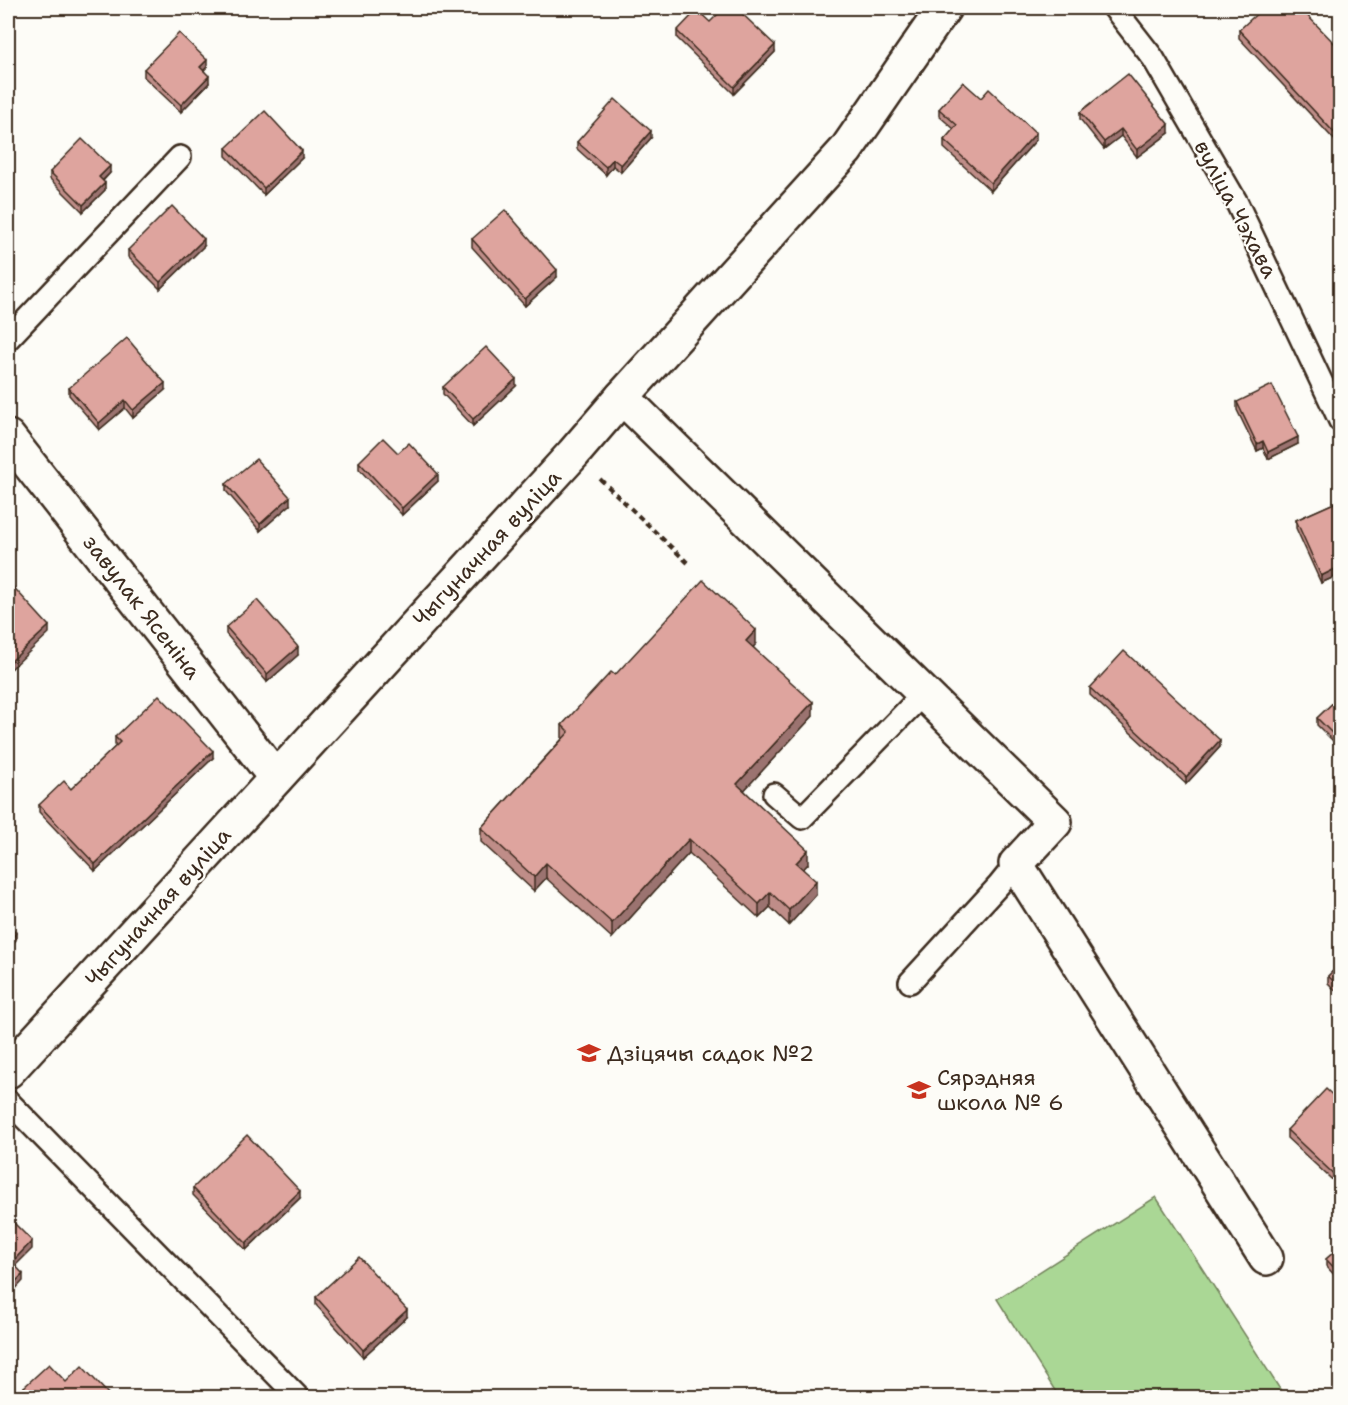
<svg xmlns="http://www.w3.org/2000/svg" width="1348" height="1405" font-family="'Shantell Sans',sans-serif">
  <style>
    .green { fill: #aad795; stroke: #72805a; stroke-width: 1.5 }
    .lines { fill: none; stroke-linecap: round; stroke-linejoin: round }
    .lane-casing { stroke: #3b2a1e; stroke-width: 26 }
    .street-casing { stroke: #3b2a1e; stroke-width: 38 }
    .path { stroke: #3b2a1e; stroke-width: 4; stroke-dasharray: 6 4.5; stroke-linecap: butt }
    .lane { stroke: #fdfcf7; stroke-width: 21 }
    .street { stroke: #fdfcf7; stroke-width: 33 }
    .wall { fill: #bf8d88; stroke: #3b2a1e; stroke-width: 1.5 }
    .shaded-wall { fill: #9b736f; stroke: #3b2a1e; stroke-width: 1.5 }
    .building { fill: #dea49e; stroke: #3b2a1e; stroke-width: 1.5 }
    .labels { text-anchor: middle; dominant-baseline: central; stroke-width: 4.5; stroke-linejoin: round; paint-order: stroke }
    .street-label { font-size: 22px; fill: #3b2a1e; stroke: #fdfcf7 }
    .poi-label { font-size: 22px; fill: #3b2a1e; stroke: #fdfcf7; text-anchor: start }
  </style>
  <rect width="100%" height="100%" fill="#fdfcf7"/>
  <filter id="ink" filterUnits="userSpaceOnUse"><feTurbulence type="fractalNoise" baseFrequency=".0167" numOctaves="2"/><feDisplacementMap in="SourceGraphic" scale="12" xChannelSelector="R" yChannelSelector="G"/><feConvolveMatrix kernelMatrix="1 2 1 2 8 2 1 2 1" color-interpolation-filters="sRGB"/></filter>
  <g filter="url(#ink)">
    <polygon class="green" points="1156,1197 1285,1397 1059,1397 997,1299"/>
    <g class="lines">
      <g class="lane-casing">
        <g id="lane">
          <polyline points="1114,8 1153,58 1236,201 1340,421"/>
          <polyline points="8,339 180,157"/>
          <polyline points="774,794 802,818 924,693"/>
          <polyline points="910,982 999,885 1016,864"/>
          <polyline points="8,1101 299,1398"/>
        </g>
      </g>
      <g class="street-casing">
        <g id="street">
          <polyline points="622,397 1055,822 1016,864 1266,1258"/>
          <polyline points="8,437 276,778"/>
          <polyline points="8,1071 573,454 622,397 846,150 944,8"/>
        </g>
      </g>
      <polyline class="path" points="600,479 690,565"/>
      <use href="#lane" class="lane"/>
      <use href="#street" class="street"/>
    </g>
    <g class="wall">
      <polygon points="710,22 775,52 734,94 677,38 677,31"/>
      <polygon points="1239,30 1341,50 1341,147 1239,38"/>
      <polygon points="207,67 204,70 209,83 181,112 144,77 144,69"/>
      <polygon points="981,98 1036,140 991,191 944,148 944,140 954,129 939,116 939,109"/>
      <polygon points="1080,112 1169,133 1137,157 1121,136 1104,149 1080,119"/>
      <polygon points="651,138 621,172 613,166 606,175 577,149 577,142"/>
      <polygon points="226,148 302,158 264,195 226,156"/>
      <polygon points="50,172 110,173 103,181 105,190 83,212 50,179"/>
      <polygon points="1341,230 1341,245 1337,241 1337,233"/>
      <polygon points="472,239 557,277 525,306 472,247"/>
      <polygon points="204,246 160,289 128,257 128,250"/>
      <polygon points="516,386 473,426 443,394 443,387"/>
      <polygon points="69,388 165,390 133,418 125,408 99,430 69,395"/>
      <polygon points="1237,402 1298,444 1268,459 1263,448 1257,451 1237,410"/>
      <polygon points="398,453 438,481 402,515 359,469 359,462"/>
      <polygon points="226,484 290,505 260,531 226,491"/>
      <polygon points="1341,500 1341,574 1321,583 1296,528 1296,520"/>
      <polygon points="226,627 298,655 267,682 226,634"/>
      <polygon points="756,644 753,647 813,716 744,790 808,864 803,869 816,895 789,925 770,907 759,918 689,853 612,938 546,878 534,891 481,842 481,828 562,739 562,725 615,675"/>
      <polygon points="1090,688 1220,747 1186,784 1090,695"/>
      <polygon points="1341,695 1341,749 1317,725 1317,718"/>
      <polygon points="115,737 213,758 95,871 39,812 39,805 71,789 116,746 115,745"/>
      <polygon points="1341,963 1341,996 1328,983 1328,976"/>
      <polygon points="1341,1103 1341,1188 1287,1138 1287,1130"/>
      <polygon points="193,1188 300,1198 246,1250 193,1195"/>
      <polygon points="1341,1246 1341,1282 1326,1266 1326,1259"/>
      <polygon points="316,1297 407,1317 363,1357 316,1305"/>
      <polygon points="66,1382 112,1398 27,1398 24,1394 24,1387"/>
    </g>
    <g class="shaded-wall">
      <polygon points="775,45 775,52 734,94 734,87"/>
      <polygon points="207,60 207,67 200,74 200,67"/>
      <polygon points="209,76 209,83 181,112 181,105"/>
      <polygon points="1169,125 1169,133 1137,157 1137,150"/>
      <polygon points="1121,129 1121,136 1104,149 1104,142"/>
      <polygon points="651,131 651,138 621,172 621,165"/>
      <polygon points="1036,133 1036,140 991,191 991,183"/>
      <polygon points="302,151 302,158 264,195 264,188"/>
      <polygon points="613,159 613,166 606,175 606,167"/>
      <polygon points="110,166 110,173 99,184 99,177"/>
      <polygon points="105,183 105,190 83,212 83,205"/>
      <polygon points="204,239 204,246 160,289 160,282"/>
      <polygon points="557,270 557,277 525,306 525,299"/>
      <polygon points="516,379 516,386 473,426 473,419"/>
      <polygon points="165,383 165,390 133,418 133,410"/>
      <polygon points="125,400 125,408 99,430 99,423"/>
      <polygon points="1298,437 1298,444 1268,459 1268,452"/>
      <polygon points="1263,441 1263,448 1257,451 1257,444"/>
      <polygon points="438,474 438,481 402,515 402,508"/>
      <polygon points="290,497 290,505 260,531 260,524"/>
      <polygon points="1341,566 1341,574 1321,583 1321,576"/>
      <polygon points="49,626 49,633 8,672 8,664"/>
      <polygon points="756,630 756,644 746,655 746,641"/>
      <polygon points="298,647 298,655 267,682 267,674"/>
      <polygon points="813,702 813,716 737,798 737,784"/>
      <polygon points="1220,740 1220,747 1186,784 1186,777"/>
      <polygon points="213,751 213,758 95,871 95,864"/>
      <polygon points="689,839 689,853 612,938 612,923"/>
      <polygon points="808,850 808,864 796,877 796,863"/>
      <polygon points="546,863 546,878 534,891 534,877"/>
      <polygon points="816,881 816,895 789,925 789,910"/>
      <polygon points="770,892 770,907 759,918 759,904"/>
      <polygon points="16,933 16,940 8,949 8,942"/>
      <polygon points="300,1191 300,1198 246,1250 246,1243"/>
      <polygon points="32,1241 32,1249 12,1269 12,1262"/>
      <polygon points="23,1274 23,1281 8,1297 8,1289"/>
      <polygon points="407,1310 407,1317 363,1357 363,1350"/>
    </g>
    <g class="building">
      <polygon points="724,8 736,8 775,45 734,87 677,31 697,10 710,22"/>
      <polygon points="1263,8 1300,8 1341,50 1341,140 1239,30"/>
      <polygon points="179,33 207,60 200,67 209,76 181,105 144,69"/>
      <polygon points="1128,74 1169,125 1137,150 1121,129 1104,142 1080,112"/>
      <polygon points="963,82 981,98 989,89 1036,133 991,183 944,140 957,125 939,109"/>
      <polygon points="615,99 651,131 621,165 613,159 606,167 577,142"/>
      <polygon points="265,111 302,151 264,188 226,148"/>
      <polygon points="82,139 110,166 99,177 105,183 83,205 50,172"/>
      <polygon points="172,206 204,239 160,282 128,250"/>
      <polygon points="505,210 557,270 525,299 472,239"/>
      <polygon points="1341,230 1341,237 1337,233"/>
      <polygon points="127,338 165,383 133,410 125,400 99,423 69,388"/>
      <polygon points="486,347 516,379 473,419 443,387"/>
      <polygon points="1272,385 1298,437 1268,452 1263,441 1257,444 1237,402"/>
      <polygon points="383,438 398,453 409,443 438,474 402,508 359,462"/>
      <polygon points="256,459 290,497 260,524 226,484"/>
      <polygon points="1341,500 1341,566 1321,576 1296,520"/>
      <polygon points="703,580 756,630 746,641 813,702 737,784 808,850 796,863 816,881 789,910 770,892 759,904 689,839 612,923 546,863 534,877 481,828 569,732 562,725 611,672 615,675"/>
      <polygon points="8,581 49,626 8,664"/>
      <polygon points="257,600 298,647 267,674 226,627"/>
      <polygon points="1124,651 1220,740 1186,777 1090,688"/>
      <polygon points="159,695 213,751 95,864 39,805 64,781 71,789 120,742 115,737"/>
      <polygon points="1341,695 1341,742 1317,718"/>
      <polygon points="8,925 16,933 8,942"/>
      <polygon points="1341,963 1341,988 1328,976"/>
      <polygon points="1326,1089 1341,1103 1341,1181 1287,1130"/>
      <polygon points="247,1135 300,1191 246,1243 193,1188"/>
      <polygon points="8,1217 32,1241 12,1262 23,1274 8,1289"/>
      <polygon points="1341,1246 1341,1275 1326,1259"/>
      <polygon points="359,1257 407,1310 363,1350 316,1297"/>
      <polygon points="49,1364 66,1382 82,1366 112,1398 34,1398 24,1387"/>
    </g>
  </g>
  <defs>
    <g id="school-bare" transform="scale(1.8)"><path d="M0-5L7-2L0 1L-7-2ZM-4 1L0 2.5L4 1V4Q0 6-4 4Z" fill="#c8321e" stroke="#fdfcf7" stroke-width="2.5" paint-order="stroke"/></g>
  </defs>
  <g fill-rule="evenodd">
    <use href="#school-bare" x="589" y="1053"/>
    <use href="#school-bare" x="919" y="1090"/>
  </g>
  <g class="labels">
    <g class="street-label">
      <text transform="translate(1236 209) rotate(62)">вуліца Чэхава</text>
      <text transform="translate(487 548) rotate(-47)">Чыгуначная вуліца</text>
      <text transform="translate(142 607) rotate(52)">завулак Ясеніна</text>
      <text transform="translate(158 907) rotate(-48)">Чыгуначная вуліца</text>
    </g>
    <g class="poi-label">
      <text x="607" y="1053">Дзіцячы садок №2</text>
      <text x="937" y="1077">Сярэдняя<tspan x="937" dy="25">школа № 6</tspan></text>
    </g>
  </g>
  <rect width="1348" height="1405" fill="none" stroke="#fdfcf7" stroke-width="30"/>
  <rect x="15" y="15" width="1318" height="1375" fill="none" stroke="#3b2a1e" stroke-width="2" filter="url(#ink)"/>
</svg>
